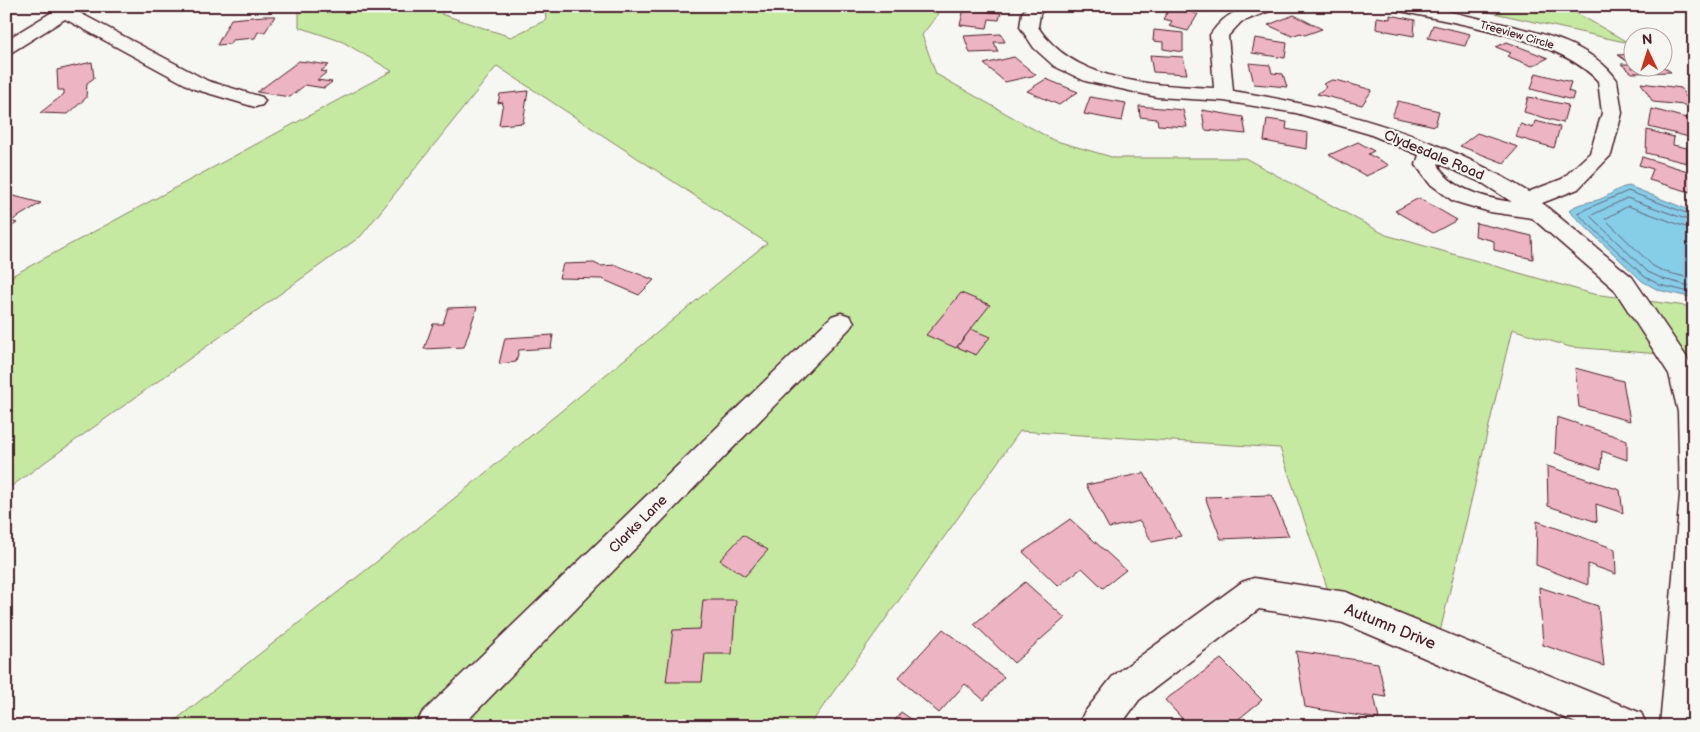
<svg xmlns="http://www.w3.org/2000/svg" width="1700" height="732" font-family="'Balsamiq Sans',sans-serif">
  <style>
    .green { fill: #c6e9a2; stroke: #888466 }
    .water { fill: #86cde8; stroke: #6e879c }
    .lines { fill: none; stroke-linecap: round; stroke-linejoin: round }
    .shore { stroke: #626577; stroke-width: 1 }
    .building { fill: #edb4c4; stroke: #4a1f2b }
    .minor-casing { stroke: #4a1f2b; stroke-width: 3 }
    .minor { fill: #f6f6f2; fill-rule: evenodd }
    .labels { text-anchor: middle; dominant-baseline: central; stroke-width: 4.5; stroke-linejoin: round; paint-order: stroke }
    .far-street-label { font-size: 11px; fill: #4a1f2b; stroke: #f6f6f2 }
    .street-label { font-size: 14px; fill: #4a1f2b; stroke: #f6f6f2 }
    .near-street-label { font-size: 16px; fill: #4a1f2b; stroke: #f6f6f2 }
  </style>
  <rect width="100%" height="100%" fill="#f6f6f2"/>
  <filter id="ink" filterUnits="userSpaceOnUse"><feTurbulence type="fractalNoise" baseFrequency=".02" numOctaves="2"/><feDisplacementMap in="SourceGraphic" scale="10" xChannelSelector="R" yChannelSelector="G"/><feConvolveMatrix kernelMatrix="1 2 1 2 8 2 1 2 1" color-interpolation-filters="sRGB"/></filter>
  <g filter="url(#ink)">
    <g class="green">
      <polygon points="299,6 449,6 441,14 511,37 546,20 545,6 944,6 922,35 936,74 1053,140 1115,158 1245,158 1386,235 1593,294 1694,307 1694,361 1674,355 1570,347 1512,329 1439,636 1330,596 1280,448 1020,431 809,726 168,726 375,563 767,243 497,66 361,236 6,490 6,279 392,71 343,42 299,27"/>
      <polygon points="1463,6 1564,6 1629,43"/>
    </g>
    <path class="water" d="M1629,186L1694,212V298L1658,290L1642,281L1569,211C1576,202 1593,203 1603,198C1612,194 1619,187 1629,186Z"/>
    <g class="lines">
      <g class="shore">
        <polyline points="1694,216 1628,191 1577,213 1645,277 1660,285 1694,293"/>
        <polyline points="1694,222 1627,198 1590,216 1648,272 1663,279 1694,287"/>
        <polyline points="1694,230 1628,206 1605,219 1653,266 1665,272 1694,279"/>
      </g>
    </g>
    <g class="building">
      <polygon points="1187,6 1214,6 1203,12"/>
      <polygon points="1170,8 1198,14 1188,31 1169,26 1172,21 1163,19"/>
      <polygon points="964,9 1001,13 999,20 989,19 987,28 960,25"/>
      <polygon points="1294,15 1322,29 1305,35 1300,33 1292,36 1268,25"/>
      <polygon points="1390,15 1415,20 1414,36 1376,29 1377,17 1390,19"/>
      <polygon points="264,16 275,16 265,32 258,32 255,38 232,40 230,44 217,45 231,19"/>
      <polygon points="1433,25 1470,34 1465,46 1428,38"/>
      <polygon points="1154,30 1183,33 1183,52 1163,49 1163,42 1153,41"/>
      <polygon points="1001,34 1005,42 994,42 998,52 970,53 964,36"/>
      <polygon points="1255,38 1287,43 1285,58 1252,53"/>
      <polygon points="1507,42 1548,58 1532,66 1507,56 1511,53 1496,47"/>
      <polygon points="1632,54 1632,68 1662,66 1671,72 1632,73 1621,64 1631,64 1618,55"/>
      <polygon points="1150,55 1183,57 1187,74 1153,72"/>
      <polygon points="1014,57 1036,75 1005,82 984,64"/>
      <polygon points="299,61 329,65 321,71 327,72 317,80 332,82 324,88 305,85 290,97 257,92"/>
      <polygon points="92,62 94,78 87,83 86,98 68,114 40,113 64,94 64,90 58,90 57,70"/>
      <polygon points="1249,63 1270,65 1272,73 1283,74 1287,87 1254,84"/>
      <polygon points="1536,73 1571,82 1568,91 1574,93 1572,100 1531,89"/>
      <polygon points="1046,79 1078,92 1059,105 1027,91"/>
      <polygon points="1332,80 1340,81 1372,90 1362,105 1317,94 1326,87 1323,84"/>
      <polygon points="1641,83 1681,88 1686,97 1694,98 1694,106 1653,102"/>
      <polygon points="528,91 523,123 499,125 503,102 498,103 500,94"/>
      <polygon points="1090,97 1126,103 1122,121 1084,114"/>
      <polygon points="1528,97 1568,105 1563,123 1524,112"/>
      <polygon points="1398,101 1439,111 1435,126 1392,117"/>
      <polygon points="1139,106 1183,110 1187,127 1158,125 1157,119 1140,117"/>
      <polygon points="1652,109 1690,119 1689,137 1649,127"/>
      <polygon points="1202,110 1243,117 1246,134 1205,130"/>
      <polygon points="1267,119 1287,122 1286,129 1308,133 1307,149 1264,141"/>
      <polygon points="1535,121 1560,127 1554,148 1516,137 1520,124 1533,128"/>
      <polygon points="1647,130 1674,137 1673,145 1687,148 1687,163 1646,153"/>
      <polygon points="1477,133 1518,147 1504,163 1460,146"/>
      <polygon points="1358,142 1374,151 1368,154 1389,165 1366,176 1329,155"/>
      <polygon points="1642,157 1694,173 1690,192 1649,180 1653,169 1639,165"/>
      <polygon points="6,194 41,203 11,221 17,223 6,230"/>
      <polygon points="1419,198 1457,220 1433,233 1395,211"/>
      <polygon points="1476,223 1532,236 1533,259 1494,250 1494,241 1475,236"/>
      <polygon points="594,263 600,266 616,265 654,280 639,295 602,279 559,278 563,264"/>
      <polygon points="961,293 990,305 956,348 926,335"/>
      <polygon points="477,307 464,347 424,349 433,324 443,324 448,308"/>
      <polygon points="971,329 990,337 976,355 957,347"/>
      <polygon points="553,335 551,348 519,350 516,362 499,364 505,338"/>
      <polygon points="1575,368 1623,381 1630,421 1579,407"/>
      <polygon points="1557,417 1627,440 1627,460 1602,451 1601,469 1555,453"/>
      <polygon points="1547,466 1620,490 1623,513 1596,504 1597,522 1548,506"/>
      <polygon points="1144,473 1181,536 1152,542 1140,521 1109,528 1086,485"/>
      <polygon points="1271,495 1289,536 1221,539 1205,497"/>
      <polygon points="1070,519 1126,570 1103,588 1082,568 1058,586 1023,552"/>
      <polygon points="1537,521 1615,549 1616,574 1588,564 1588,585 1536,565"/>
      <polygon points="743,535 768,550 745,576 720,560"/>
      <polygon points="1025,582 1065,618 1014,663 974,624"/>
      <polygon points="1539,587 1598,606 1604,666 1543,645"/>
      <polygon points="703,600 736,600 732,654 705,654 702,682 666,682 673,630 700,629"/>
      <polygon points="943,629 1004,677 984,700 965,684 939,713 898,678"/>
      <polygon points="1296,651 1378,663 1386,697 1374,695 1379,719 1305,707"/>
      <polygon points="1221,659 1262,700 1230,726 1189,726 1165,700"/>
      <polygon points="901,712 921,726 891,726"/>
    </g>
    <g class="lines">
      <g class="minor-casing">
        <g id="minor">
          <polygon points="62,6 83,6 78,12 208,81 262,97 265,101 262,105 255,107 194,89 65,19 12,52 6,53 6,40"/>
          <path d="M1028,6H1045L1040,14L1038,27C1075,83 1153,85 1214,88L1210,35C1228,9 1245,6 1274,6L1272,10L1241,22L1228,36L1233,91C1336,107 1440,136 1528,192L1562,179L1590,153L1602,113L1598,81C1556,36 1455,24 1396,10L1394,6C1404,6 1414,5 1424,6C1440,8 1457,14 1473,17C1520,29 1587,37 1617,80L1622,113L1611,155L1578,189L1542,203L1632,277L1694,368V726H1660L1680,495L1678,412L1669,374L1614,289L1532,218L1490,212L1453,201L1429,183L1416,165L1419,155L1369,134L1296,113L1224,101L1157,97L1085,81L1054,66L1034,48L1020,27L1022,13ZM1438,163L1484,184L1512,202C1489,199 1445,188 1438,163Z"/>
          <polygon points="841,313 850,316 854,322 850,328 462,726 416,726 422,713 832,316"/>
          <polygon points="1254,578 1346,592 1358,597 1641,713 1647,726 1583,726 1343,623 1259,609 1139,700 1120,726 1078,726 1084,713 1113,676 1242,582"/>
        </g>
      </g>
      <use href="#minor" class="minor"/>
    </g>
  </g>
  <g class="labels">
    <g class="far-street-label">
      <text transform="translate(1517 35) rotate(16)">Treeview Circle</text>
    </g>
    <g class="street-label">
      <text transform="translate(1434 155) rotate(23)">Clydesdale Road</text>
      <text transform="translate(638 524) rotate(-45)">Clarks Lane</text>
    </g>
    <g class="near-street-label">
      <text transform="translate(1390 627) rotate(22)">Autumn Drive</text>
    </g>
  </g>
  <rect width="1700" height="732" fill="none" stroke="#f6f6f2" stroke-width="25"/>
  <rect x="12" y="12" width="1675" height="707" fill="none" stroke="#4a1f2b" stroke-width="2" filter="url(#ink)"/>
  <g transform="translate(1648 52) rotate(356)"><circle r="24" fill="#f6f6f2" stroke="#b1a0a2"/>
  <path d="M0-4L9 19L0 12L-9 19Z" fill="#c8321e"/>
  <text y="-8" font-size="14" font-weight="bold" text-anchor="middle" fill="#4a1f2b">N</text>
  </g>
</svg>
